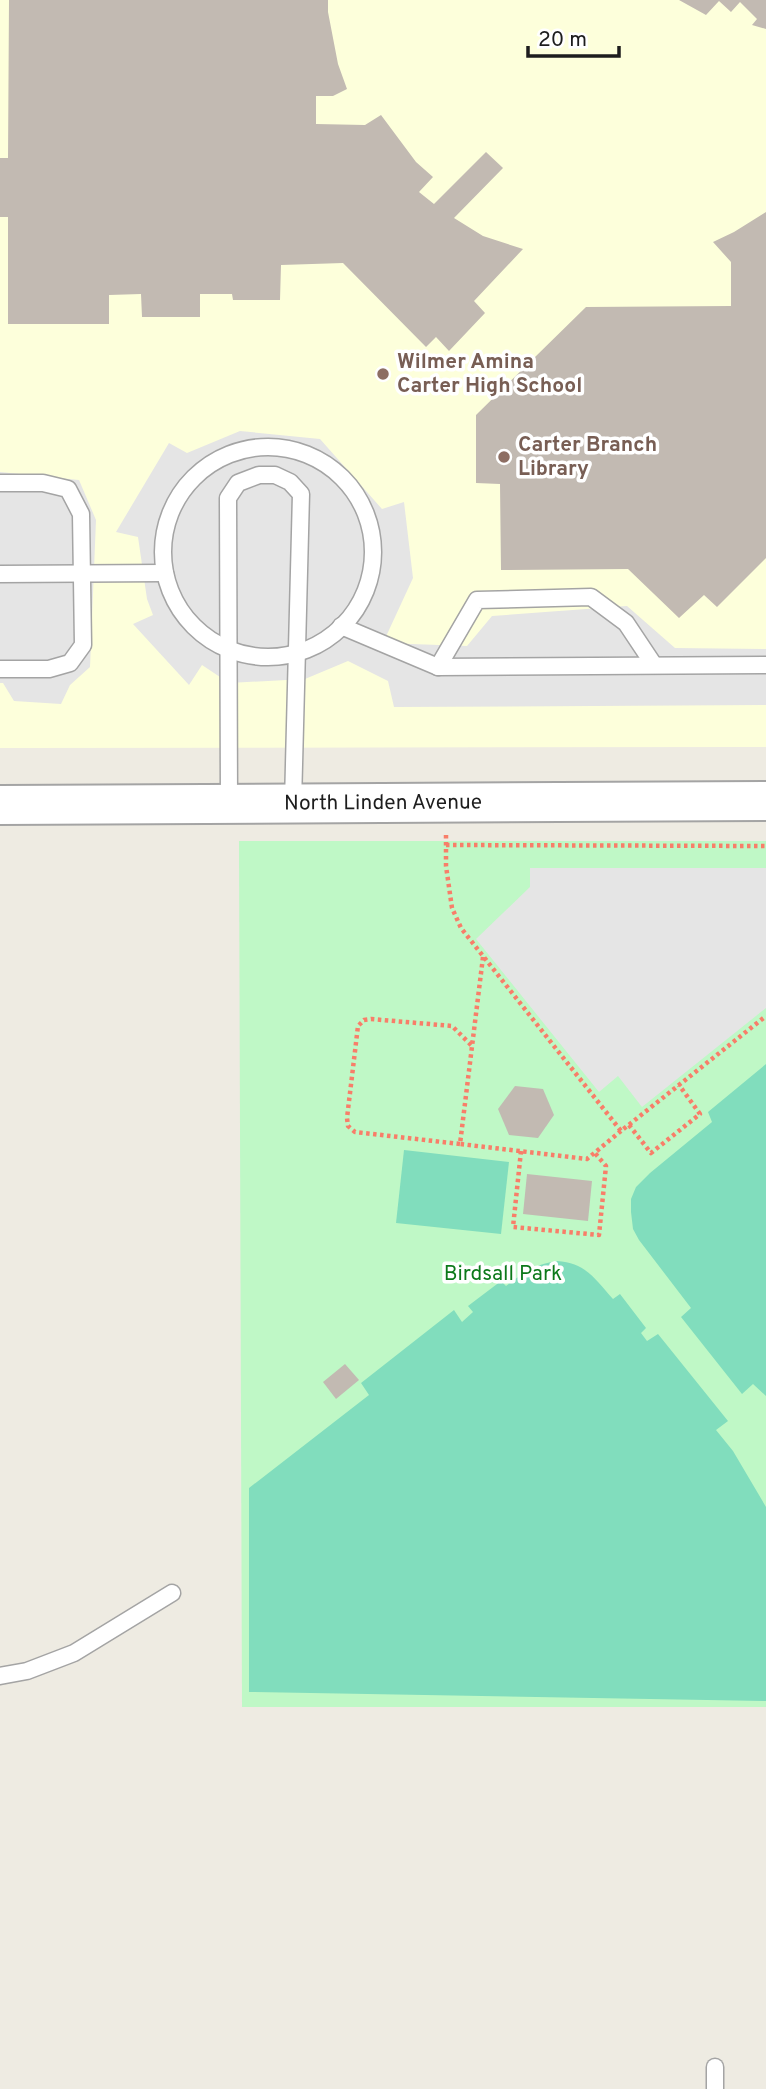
<svg xmlns="http://www.w3.org/2000/svg" width="766" height="2089" font-family="Overpass,sans-serif">
  <style>
    .education { fill: #fdffdb }
    .park { fill: #bff8c6 }
    .pitch { fill: #81ddbd }
    .parking { fill: #e5e5e5 }
    .building { fill: #c2bab2 }
    .lines { fill: none; stroke-linecap: round; stroke-linejoin: round }
    .service-casing { stroke: #a4a4a4; stroke-width: 19 }
    .tertiary-casing { stroke: #a4a4a4; stroke-width: 42 }
    .path { stroke: #f87e69; stroke-width: 4.5; stroke-dasharray: 3.5 3.5; stroke-linecap: butt }
    .service { stroke: #fff; stroke-width: 16 }
    .tertiary { stroke: #fff; stroke-width: 38 }
    .education-dot { fill: #8d6e63; stroke: #fff; stroke-width: 2.5 }
    .labels { text-anchor: middle; dominant-baseline: central; stroke-width: 7; stroke-linejoin: round; paint-order: stroke }
    .education-label { font-size: 21px; font-weight: bold; fill: #785e54; stroke: #fff; text-anchor: start }
    .street-label { font-size: 21px; fill: #1d1d1d; stroke: #fff }
    .park-label { font-size: 21px; fill: #0c791a; stroke: #fff }
  </style>
  <rect width="100%" height="100%" fill="#eeebe2"/>
  <polygon class="education" points="0,0 766,0 766,747 0,748"/>
  <polygon class="park" points="239,841 766,841 766,1707 242,1707"/>
  <g class="pitch">
    <polygon points="766,1064 766,1396 753,1384 742,1394 681,1317 691,1308 639,1240 633,1229 631,1212 631,1199 636,1187 650,1173 712,1122 708,1112"/>
    <polygon points="404,1150 509,1162 501,1234 396,1223"/>
    <path d="M557,1261C586,1263 595,1279 613,1299L620,1294L646,1328L641,1333L647,1341L658,1334L728,1421L716,1430L733,1451L766,1507V1701L249,1692V1488L369,1395L361,1383L454,1310L462,1322L473,1312L468,1306L501,1281L506,1286C523,1273 536,1264 557,1261Z"/>
  </g>
  <g class="parking">
    <polygon points="240,431 320,439 382,509 404,502 413,578 383,643 467,646 492,616 627,606 675,648 766,649 766,705 394,707 388,681 348,661 305,679 229,683 202,665 189,685 133,624 153,615 147,599 138,537 116,532 169,443 187,453"/>
    <polygon points="0,472 79,480 96,520 90,667 70,685 61,704 14,701 3,683 0,683"/>
    <polygon points="530,868 766,868 766,1008 642,1107 618,1076 599,1092 476,939 530,887"/>
  </g>
  <g class="building">
    <polygon points="9,0 328,0 328,12 338,64 347,89 333,96 316,96 316,124 365,125 381,115 416,162 433,177 419,192 434,204 486,152 503,168 454,218 483,236 523,249 474,301 485,313 449,351 436,337 426,347 343,263 281,265 280,300 233,300 232,294 200,294 200,317 142,317 141,294 109,295 109,324 8,324 8,217 0,217 0,158 8,158"/>
    <polygon points="679,0 766,0 766,29 752,25 757,19 740,2 731,12 719,1 706,15"/>
    <polygon points="766,212 766,558 717,607 704,595 679,618 628,569 501,570 500,484 476,483 476,415 586,307 731,306 731,262 713,242 734,232"/>
    <polygon points="515,1086 543,1089 554,1115 538,1138 509,1135 498,1109"/>
    <polygon points="527,1174 592,1181 588,1221 523,1214"/>
    <polygon points="345,1364 359,1380 336,1399 323,1382"/>
  </g>
  <g class="lines">
    <g class="service-casing">
      <g id="service">
        <circle cx="268" cy="552" r="105"/>
        <polyline points="0,483 43,483 68,489 81,514 83,645 70,663 49,669 0,669"/>
        <polyline points="0,574 165,573"/>
        <polyline points="341,626 438,667 766,665"/>
        <polyline points="438,667 477,600 591,597 626,623 654,665"/>
        <polyline points="229,803 228,498 238,483 259,475 275,475 290,482 301,494 293,803"/>
        <polyline points="0,1676 27,1671 74,1653 172,1593"/>
        <polyline points="715,2067 715,2089"/>
      </g>
    </g>
    <g class="tertiary-casing">
      <g id="tertiary">
        <path id="s1" d="M0,805L766,801"/>
      </g>
    </g>
    <g class="path">
      <polyline points="446,835 446,866 452,908 461,928 621,1131 766,1016"/>
      <polyline points="446,845 766,846"/>
      <polyline points="483,957 460,1144 587,1159 621,1131"/>
      <polyline points="629,1125 651,1153 700,1114 679,1085"/>
      <polyline points="460,1144 355,1132 348,1126 347,1118 358,1026 364,1020 371,1019 452,1026 472,1046"/>
      <polyline points="521,1151 513,1227 599,1235 606,1166 594,1152"/>
    </g>
    <use href="#service" class="service"/>
    <use href="#tertiary" class="tertiary"/>
  </g>
  <g class="education-dot">
    <circle cx="383" cy="374" r="7"/>
    <circle cx="504" cy="457" r="7"/>
  </g>
  <g class="labels">
    <g class="education-label">
      <text x="397" y="362">Wilmer Amina<tspan x="397" dy="24">Carter High School</tspan></text>
      <text x="518" y="445">Carter Branch<tspan x="518" dy="24">Library</tspan></text>
    </g>
    <g class="street-label">
      <text stroke="none"><textPath href="#s1" startOffset="383">North Linden Avenue</textPath></text>
    </g>
    <g class="park-label">
      <text x="503" y="1274">Birdsall Park</text>
    </g>
  </g>
  <path d="M528 46v10h91v-10" fill="none" stroke="#1d1d1d" stroke-width="3.5"/>
  <text x="538" y="46" font-size="21" fill="#1d1d1d" stroke="#ffffff" stroke-width="5" paint-order="stroke">20 m</text>
</svg>
